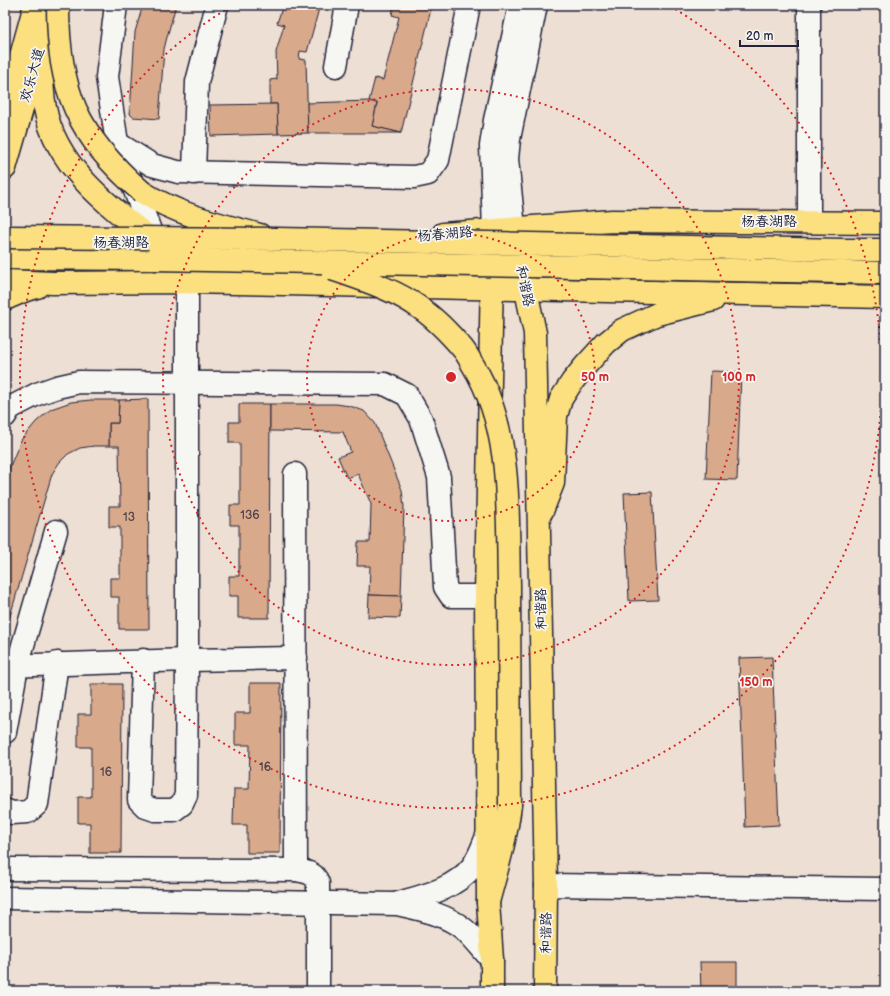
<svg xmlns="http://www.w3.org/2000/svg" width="890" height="996" font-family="'Balsamiq Sans','LXGW WenKai TC',sans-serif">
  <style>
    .building { fill: #d8a98a; stroke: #22223b }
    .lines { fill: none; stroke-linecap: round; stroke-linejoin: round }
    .minor-casing { stroke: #22223b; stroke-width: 25 }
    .major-casing { stroke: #22223b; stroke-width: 25 }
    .highway-casing { stroke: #22223b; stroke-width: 25 }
    .minor { stroke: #f6f6f2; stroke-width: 22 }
    .major { stroke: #fce080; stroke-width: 22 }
    .highway { stroke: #fce080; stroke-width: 22 }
    .highway-bridge-casing { stroke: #22223b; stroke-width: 25; stroke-linecap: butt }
    .highway-bridge { stroke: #fce080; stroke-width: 22 }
    .ring { fill: none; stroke: #d62828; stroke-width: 2; stroke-dasharray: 2 4 }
    .labels { text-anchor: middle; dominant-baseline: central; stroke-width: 3.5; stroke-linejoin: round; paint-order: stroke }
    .number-label { font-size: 12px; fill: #50444f }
    .street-label { font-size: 14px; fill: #22223b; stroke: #f6f6f2 }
    .centre { fill: #d62828; stroke: #f6f6f2; stroke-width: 2 }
    .ring-label { font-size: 12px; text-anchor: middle; font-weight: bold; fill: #d62828; stroke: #f6f6f2; stroke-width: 3.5; stroke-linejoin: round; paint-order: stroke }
  </style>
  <rect width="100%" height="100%" fill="#eddfd3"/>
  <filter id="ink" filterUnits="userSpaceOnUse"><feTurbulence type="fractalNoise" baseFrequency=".025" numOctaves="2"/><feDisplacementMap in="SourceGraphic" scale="8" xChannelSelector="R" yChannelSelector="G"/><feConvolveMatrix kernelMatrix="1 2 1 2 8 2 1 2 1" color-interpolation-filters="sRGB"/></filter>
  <g filter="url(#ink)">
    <g class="building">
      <polygon points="143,5 176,5 167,37 164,49 159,119 133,117 130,114 135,32"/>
      <polygon points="283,5 320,5 307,52 300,51 299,59 306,60 308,133 278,134 277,104 270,104 270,80 277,79 276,52 284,25 277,23"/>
      <polygon points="394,5 432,5 401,133 372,126 377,103 369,101 375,78 383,80 399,17 392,15"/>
      <polygon points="369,101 377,103 372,126 401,133 308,133 307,103"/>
      <polygon points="277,104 278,134 211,136 210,105"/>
      <polygon points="711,371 741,372 737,480 706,479"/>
      <polygon points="148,399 149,629 119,629 119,597 110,597 110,578 120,578 120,527 109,527 109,506 120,506 119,446 109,446 109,423 118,423 119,400"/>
      <polygon points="91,400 119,400 118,423 109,423 109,446 94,446 80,448 68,454 59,463 52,474 5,633 5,483 10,466 21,440 36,422 51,409 71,402"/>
      <polygon points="239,404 270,404 269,618 238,618 238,596 229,596 229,576 239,576 239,525 230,525 230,505 240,505 240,443 229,443 229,422 239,422"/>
      <polygon points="270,404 336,404 350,406 364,411 375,423 402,490 404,507 401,596 369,595 370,566 357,566 358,542 370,542 371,504 358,474 347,478 338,457 351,452 343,432 270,431"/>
      <polygon points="652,492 658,600 629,601 624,493"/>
      <polygon points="369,595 401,596 400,618 368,617"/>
      <polygon points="772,657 779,825 745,827 739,658"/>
      <polygon points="250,683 281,683 280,853 247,853 247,825 233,825 234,789 249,789 250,745 235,745 235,713 250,713"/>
      <polygon points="91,684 122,684 121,853 90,853 90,823 78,823 78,797 91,797 91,747 78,747 78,714 91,714"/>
      <polygon points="700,962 737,962 737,991 701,991"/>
    </g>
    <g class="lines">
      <g class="minor-casing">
        <g id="minor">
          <polyline points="116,5 107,77 117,143 154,241"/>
          <polyline points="336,66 347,5"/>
          <polyline points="117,143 152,165 178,172 414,177 428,174 438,160 469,5"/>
          <polyline points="194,173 197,82 217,5"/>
          <polyline points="809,221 809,5"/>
          <polyline points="514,228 507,159 509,139 536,5"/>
          <polyline points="494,230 491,146 495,120 520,5"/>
          <polyline points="187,282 187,660 296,658"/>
          <polyline points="5,416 10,408 37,394 57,387 79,382 385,384 407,395 421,419 439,477 445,587 451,596 486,596"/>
          <polyline points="295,474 296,870"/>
          <polyline points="5,666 187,660 186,795 182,804 174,810 155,810 146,807 139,800 143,660"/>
          <polyline points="5,732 17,666 56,531"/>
          <polyline points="5,810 12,813 28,812 37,804 57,663"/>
          <path d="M5,869L296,870C306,872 314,872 318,883V991"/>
          <polyline points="546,885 885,889"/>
          <path d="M5,898L397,904C420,909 446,914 465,930C475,939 483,950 492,960"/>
          <path d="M398,903C423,896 455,889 472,867C479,858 483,846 487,836"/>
        </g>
      </g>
      <g class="major-casing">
        <g id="major">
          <path d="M41,44C42,65 41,87 45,108C56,167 109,206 154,241"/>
          <polyline points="5,168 52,5"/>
          <polyline points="443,234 612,221 885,223"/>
          <polyline points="523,276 535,333 546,885 545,991"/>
          <polyline points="5,281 53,283 187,282 885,297"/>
          <polyline points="5,299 26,290 37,287"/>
          <polyline points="542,511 553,483 556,416 561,399 572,382 585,366 606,343 622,330 657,314 713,300"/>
          <polyline points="492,991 492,960 488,902 486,596 492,273"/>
        </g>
      </g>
      <g class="highway-casing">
        <g id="highway">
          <polyline points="5,114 35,5"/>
          <path d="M142,192C178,215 219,224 260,235"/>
          <polyline points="843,250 885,250"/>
          <polyline points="5,258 154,259"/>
          <polyline points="841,272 885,273"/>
          <path d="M488,902C497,869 506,839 510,805"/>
        </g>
      </g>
      <use href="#minor" class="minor"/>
      <use href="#major" class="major"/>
      <use href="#highway" class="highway"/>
      <g class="highway-bridge-casing">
        <g id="highway-bridge">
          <path d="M58,5C58,91 77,135 142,192"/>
          <polyline points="5,237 277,239 843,250"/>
          <polyline points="154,259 841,272"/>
          <path d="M332,269C363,280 394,289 420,308C436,319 451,335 463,349C467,354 470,360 473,365C513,430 507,511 509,584C510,658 510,732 510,805"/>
        </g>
      </g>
      <use href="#highway-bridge" class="highway-bridge"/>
    </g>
  </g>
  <g class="ring">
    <circle cx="451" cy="377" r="144"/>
    <circle cx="451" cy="377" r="288"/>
    <path d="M670 6A431 431 0 1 1 232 6"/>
  </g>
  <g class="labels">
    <g class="number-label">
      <text x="250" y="515">136</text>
      <text x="129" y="517">13</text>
      <text x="265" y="767">16</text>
      <text x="106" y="772">16</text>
    </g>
    <g class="street-label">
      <text transform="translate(32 75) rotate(-74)">欢乐大道</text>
      <text x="769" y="221">杨春湖路</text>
      <text transform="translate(445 234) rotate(-5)">杨春湖路</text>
      <text x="121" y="242">杨春湖路</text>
      <text transform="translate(525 286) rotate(79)">和谐路</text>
      <text transform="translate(541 609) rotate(-91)">和谐路</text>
      <text transform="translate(546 933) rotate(-89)">和谐路</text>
    </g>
  </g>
  <circle cx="451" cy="377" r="6" class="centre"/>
  <g class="ring-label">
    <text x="595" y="381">50 m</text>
    <text x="739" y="381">100 m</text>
    <text x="756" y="686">150 m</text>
  </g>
  <rect width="890" height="996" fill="none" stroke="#f6f6f2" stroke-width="20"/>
  <rect x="10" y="10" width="870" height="976" fill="none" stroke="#22223b" stroke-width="1.5" filter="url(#ink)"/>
  <path d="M740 40v6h58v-6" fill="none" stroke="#22223b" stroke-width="2"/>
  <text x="746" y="40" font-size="12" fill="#22223b" stroke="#f6f6f2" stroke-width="3" paint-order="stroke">20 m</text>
</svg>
